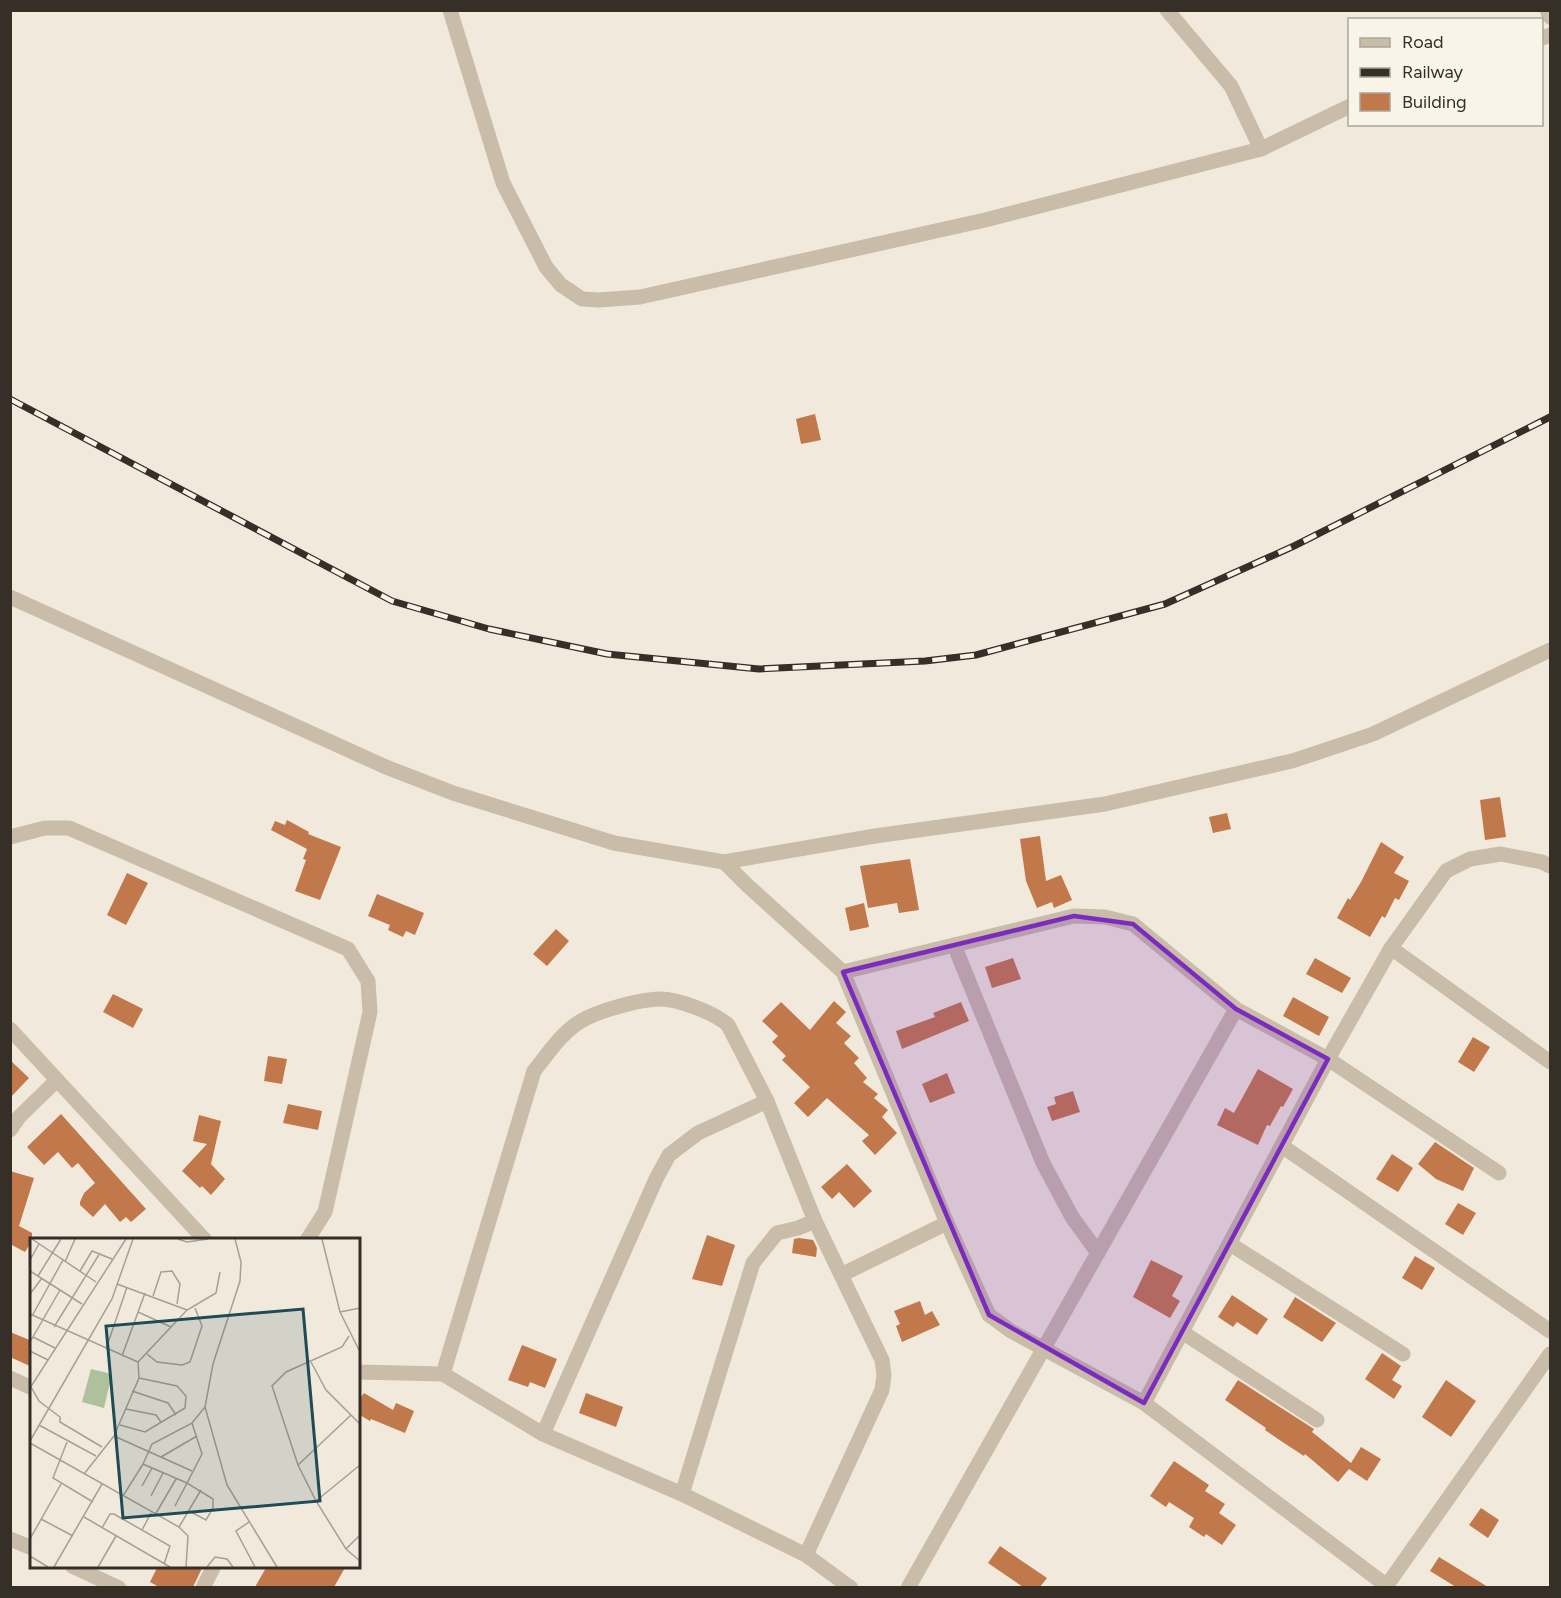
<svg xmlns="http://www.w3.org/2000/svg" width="1561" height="1598" font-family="Figtree,sans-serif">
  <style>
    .building { fill: #c1784a }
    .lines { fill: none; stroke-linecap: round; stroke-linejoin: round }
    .street { stroke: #c9bca9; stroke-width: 15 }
    .rail-casing { stroke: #362f28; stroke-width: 7 }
    .rail { stroke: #f9f4e8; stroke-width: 4.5; stroke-dasharray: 14; stroke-linecap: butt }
    .marked { fill: #7b2cbf; fill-opacity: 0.2; stroke: #7b2cbf; stroke-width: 4.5; stroke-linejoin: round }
    .inset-road { fill: none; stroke: #a69f94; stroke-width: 1.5 }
    .view { fill: #1f4b56; fill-opacity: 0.15; stroke: #1f4b56; stroke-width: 3 }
    .inset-edge { fill: none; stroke: #362f28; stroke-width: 3 }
  </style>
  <rect width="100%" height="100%" fill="#f1eadc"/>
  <g class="building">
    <polygon points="815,414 821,440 801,444 796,419"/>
    <polygon points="1500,797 1506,837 1485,840 1480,800"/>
    <polygon points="1227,813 1231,829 1213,833 1209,817"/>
    <polygon points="287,820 309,832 308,834 341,847 320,900 295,891 306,860 303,859 307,849 271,830 275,821 285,825"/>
    <polygon points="1040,836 1046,881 1061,875 1072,900 1054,908 1052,902 1037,908 1026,881 1020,839"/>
    <polygon points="1381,842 1404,857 1394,873 1409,881 1399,900 1395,898 1385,918 1382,916 1370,937 1337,918 1348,898 1350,900 1361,882"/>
    <polygon points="910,859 919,910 899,913 897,903 868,908 860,866"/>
    <polygon points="127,873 148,883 126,925 107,915"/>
    <polygon points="377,894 424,913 415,935 406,931 403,937 388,930 390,925 368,916"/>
    <polygon points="864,903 869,927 850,931 845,908"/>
    <polygon points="556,929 569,941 547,966 533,954"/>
    <polygon points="1013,958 1021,979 992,988 985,967"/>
    <polygon points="1315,958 1351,978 1342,993 1306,974"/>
    <polygon points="113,994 143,1009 133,1028 103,1012"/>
    <polygon points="1293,997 1329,1017 1319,1036 1283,1016"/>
    <polygon points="834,1001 846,1012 836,1023 851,1036 844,1043 859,1058 854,1063 867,1078 863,1082 878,1094 874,1098 888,1110 882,1117 897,1133 875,1155 862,1141 869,1135 827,1098 808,1117 794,1103 810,1087 782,1060 786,1056 772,1042 778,1036 762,1021 781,1002 810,1030"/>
    <polygon points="961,1002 969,1021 902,1049 896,1031 935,1017 933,1013"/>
    <polygon points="1473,1037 1490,1047 1474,1072 1458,1062"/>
    <polygon points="268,1056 287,1059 282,1084 264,1081"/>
    <polygon points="10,1060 29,1078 10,1098"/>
    <polygon points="1258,1069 1293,1089 1283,1107 1281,1106 1270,1126 1267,1125 1258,1145 1217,1125 1225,1108 1234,1113"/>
    <polygon points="947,1073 955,1093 930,1103 922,1084"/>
    <polygon points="1073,1091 1080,1112 1052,1121 1047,1107 1056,1104 1054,1097"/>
    <polygon points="288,1104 322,1111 318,1130 283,1123"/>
    <polygon points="61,1114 146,1209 131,1222 126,1217 120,1222 105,1204 93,1217 80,1205 80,1202 84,1193 95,1183 78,1163 72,1168 58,1152 44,1165 27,1147"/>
    <polygon points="199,1115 221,1121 211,1164 225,1179 211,1195 202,1186 200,1188 182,1171 207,1144 193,1141"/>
    <polygon points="1435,1142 1474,1168 1463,1191 1436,1179 1418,1164"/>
    <polygon points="1392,1154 1413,1168 1398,1192 1376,1179"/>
    <polygon points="847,1164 872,1191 854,1208 839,1192 832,1199 821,1187"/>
    <polygon points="10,1171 34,1178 19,1226 32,1233 32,1241 25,1252 10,1244"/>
    <polygon points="1458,1203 1476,1213 1463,1235 1445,1224"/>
    <polygon points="707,1235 735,1245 722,1286 692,1279"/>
    <polygon points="799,1238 813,1240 817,1248 816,1257 792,1253 794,1239"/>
    <polygon points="1415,1256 1435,1268 1422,1290 1402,1278"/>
    <polygon points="1151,1260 1183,1276 1172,1296 1180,1301 1170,1318 1133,1297"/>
    <polygon points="1232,1295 1268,1319 1257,1335 1237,1322 1233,1327 1218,1317"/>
    <polygon points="1295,1297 1336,1323 1322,1342 1283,1317"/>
    <polygon points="920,1301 925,1315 932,1311 940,1325 902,1342 896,1326 900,1324 894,1311"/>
    <polygon points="10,1332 32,1341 32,1367 10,1357"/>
    <polygon points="522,1345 557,1359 545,1388 530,1382 528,1387 508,1380"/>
    <polygon points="1382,1353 1401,1366 1392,1380 1402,1386 1394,1399 1365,1379"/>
    <polygon points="1238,1380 1314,1429 1312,1432 1351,1463 1361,1447 1381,1459 1367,1481 1349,1469 1338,1482 1305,1454 1304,1456 1284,1443 1265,1430 1266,1428 1225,1400"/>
    <polygon points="1446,1380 1476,1401 1451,1437 1422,1417"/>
    <polygon points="364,1393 393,1410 396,1403 414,1411 405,1433 371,1419 370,1421 358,1414 358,1401"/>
    <polygon points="586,1393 623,1407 616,1427 579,1413"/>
    <polygon points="1174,1461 1209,1485 1205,1491 1225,1504 1219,1513 1236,1525 1222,1545 1206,1534 1204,1537 1189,1527 1194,1518 1169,1502 1166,1507 1150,1496"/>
    <polygon points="1481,1508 1499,1520 1488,1538 1469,1525"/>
    <polygon points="1000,1546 1047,1578 1040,1587 1023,1587 988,1563"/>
    <polygon points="1439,1557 1488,1587 1456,1587 1430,1571"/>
    <polygon points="158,1566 203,1566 193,1587 159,1587 150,1582"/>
    <polygon points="267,1566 346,1566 334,1587 255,1587"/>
  </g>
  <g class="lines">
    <g class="street">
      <polyline points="450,10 503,183 546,267 561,285 582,299 599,300 640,297 985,220 1261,149 1350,106"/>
      <polyline points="1167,10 1231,86 1261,149"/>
      <polyline points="1547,10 1550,17"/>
      <polyline points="1542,38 1550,35"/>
      <polyline points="10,597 386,767 453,793 614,843 724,862 875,836 1105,804 1292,761 1373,734 1550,650"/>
      <polyline points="10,837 45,828 69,828 348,949 368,981 370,1012 325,1212 307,1240"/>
      <polyline points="724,862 747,885 843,972"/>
      <polygon points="1074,916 1105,917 1133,924 1236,1009 1328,1059 1144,1403 1011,1331 989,1315 947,1223 843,972"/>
      <polyline points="954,945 1043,1163 1072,1217 1098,1253"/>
      <polyline points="1391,948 1550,1062"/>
      <polyline points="10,1029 205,1240"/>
      <polyline points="10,1130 19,1117 57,1080"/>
      <polyline points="1282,1146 1550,1331"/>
      <polyline points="1499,1173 1328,1059 1391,948 1446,871 1470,859 1501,854 1542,862 1550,866"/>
      <polyline points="1230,1244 1403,1354"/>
      <polyline points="841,1275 947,1223"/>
      <polyline points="1182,1332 1317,1420"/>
      <polyline points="358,1372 443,1374 543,1434 682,1494 806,1555 851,1588"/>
      <path d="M443,1374L534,1071C548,1054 561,1033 581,1021C598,1011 640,999 660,999C678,999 715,1013 728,1025L767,1101L815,1221L882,1360L884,1375L882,1390L806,1555"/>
      <polyline points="10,1378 32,1388"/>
      <polyline points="1144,1403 1387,1586"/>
      <polyline points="543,1434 656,1179 669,1155 698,1133 767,1101"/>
      <polyline points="682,1494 753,1263 777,1233 798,1228 815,1221"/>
      <polyline points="10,1539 32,1548"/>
      <polyline points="72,1566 119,1588"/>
      <polyline points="203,1588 214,1566"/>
      <polyline points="908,1588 1236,1009"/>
      <polyline points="1385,1588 1550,1354"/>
    </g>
    <g class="rail-casing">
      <polyline id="rail" points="10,399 392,601 489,629 607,654 759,669 925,661 976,655 1165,604 1294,546 1550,417"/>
    </g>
    <use href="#rail" class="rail"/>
  </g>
  <path class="marked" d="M1074,916L1133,924L1236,1009L1328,1059L1144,1403L989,1315L843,972Z"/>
  <g transform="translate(30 1238)">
    <rect width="330" height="330" fill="#f1eadc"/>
    <path d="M61,131L82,136L74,170L52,164Z" fill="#afc09d"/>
    <path class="inset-road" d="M2,1L66,44M148,1L157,4L178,1M205,1L211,24L210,43L183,126L175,169L197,247L247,329M292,1L310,74L330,114M0,22L9,6M35,24L45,1M0,33L52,66M50,33L62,13L82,21M8,38L31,1M87,46L157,72M0,56L12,40M123,58L131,34L142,33L150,46L147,66M108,74L141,89M310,74L330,70M0,76L108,124L109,140L84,198M2,78L33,22M24,89L70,15M319,98L312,109L256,134L242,148L268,227L286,263L316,311L330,323M3,99L25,110M0,104L30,52M76,111L97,49M0,113L18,122M117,116L127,124L152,127L160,124L172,88L165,70M92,118L115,55M108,124L157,72L186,55L190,34M281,124L296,152L330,186M1,149L9,163L30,179V184L72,209M0,150L96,1M102,153L138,165L146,177M96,171L126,177L131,184M162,185L172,216L157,245L113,226L122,206ZM162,185L175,169M9,187L66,218M90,187L115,194L155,170L156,158L147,148L109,140M0,203L82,61L103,1M37,204L23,240L63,264M0,205L149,289L158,298L156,329M131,219L167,198M268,227L321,177M54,236L84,198L162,233M112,248L122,230M93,258L113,226M121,258L133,235M286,263L330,227M145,268L157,245L183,261V270L176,282L159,273M125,277L146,241M54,279L140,329M11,281L43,298M219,284L206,293L225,329M149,289L171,252M72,290L80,276H84L140,308L134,326M112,292L121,275M0,301L31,246M316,311L330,297M0,318L18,329M24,329L72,246M68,329L86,298M177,329L185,319L197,321L203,329"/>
    <path class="view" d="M273,71L290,263L93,280L76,88Z"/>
    <rect width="330" height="330" class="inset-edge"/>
  </g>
  <rect width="1561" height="1598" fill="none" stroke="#362f28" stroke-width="24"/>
  <rect x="1348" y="18" width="195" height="108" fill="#f9f4e8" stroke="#aba59b" stroke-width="1.5"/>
  <rect x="1360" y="38" width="30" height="9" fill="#c9bca9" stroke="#aba59b" stroke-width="1.5"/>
  <text x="1402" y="48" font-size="18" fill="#362f28">Road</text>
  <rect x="1360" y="68" width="30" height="9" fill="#362f28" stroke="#aba59b" stroke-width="1.5"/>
  <text x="1402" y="78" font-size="18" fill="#362f28">Railway</text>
  <rect x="1360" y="93" width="30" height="18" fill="#c1784a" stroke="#aba59b" stroke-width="1.5"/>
  <text x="1402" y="108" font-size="18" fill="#362f28">Building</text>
</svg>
